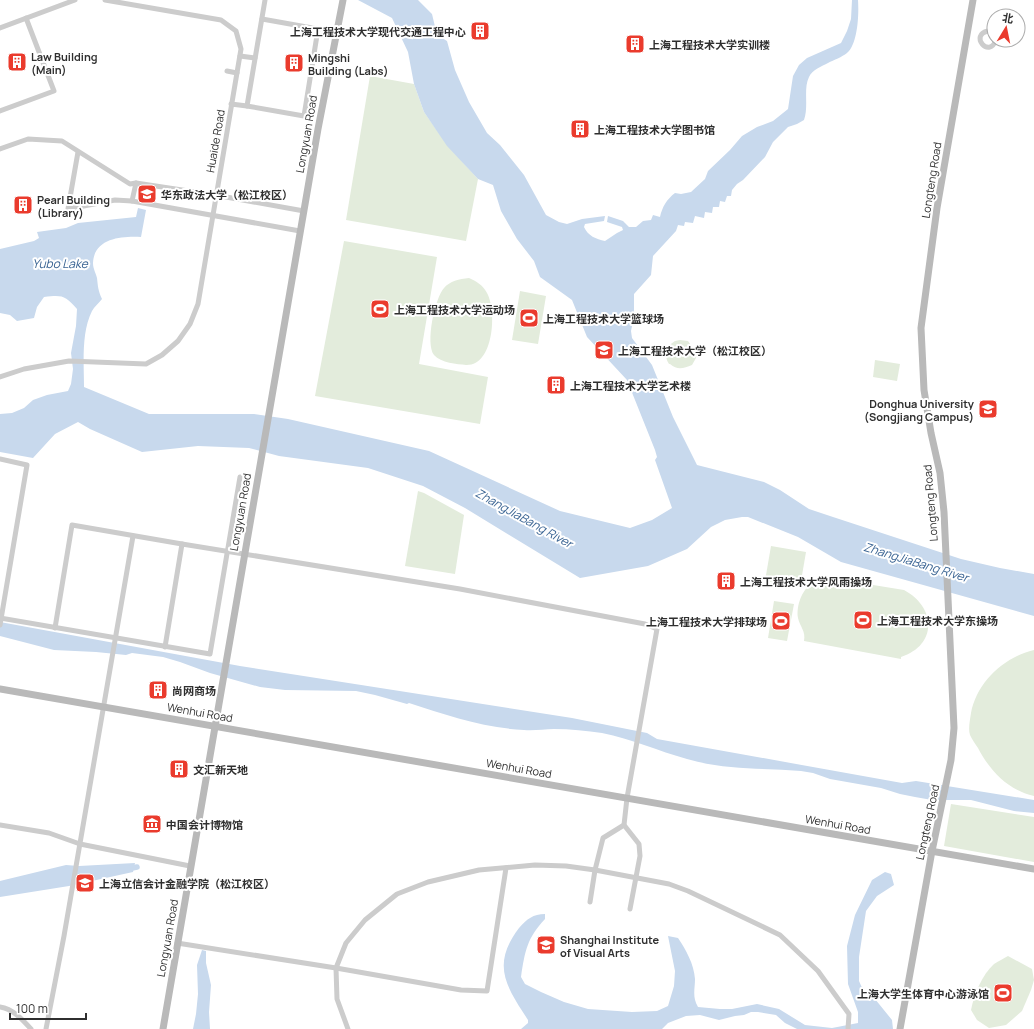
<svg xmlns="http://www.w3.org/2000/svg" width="1034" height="1029" font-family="Manrope,'Noto Sans SC',sans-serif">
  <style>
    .green { fill: #e3ecdc }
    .water { fill: #c8d9ed }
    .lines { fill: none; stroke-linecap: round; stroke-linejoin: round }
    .canal { stroke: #c8d9ed; stroke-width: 5.5 }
    .street { stroke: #ccc; stroke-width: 5 }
    .secondary { stroke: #b9b9b9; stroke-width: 7 }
    .labels { text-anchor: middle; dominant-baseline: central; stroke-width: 4; stroke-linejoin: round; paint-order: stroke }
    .poi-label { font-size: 11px; font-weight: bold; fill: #2f2f2f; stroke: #fff; text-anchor: start }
    .street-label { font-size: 11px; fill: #2f2f2f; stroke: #fff }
    .water-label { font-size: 12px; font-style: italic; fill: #3a6493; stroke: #fff }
  </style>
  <rect width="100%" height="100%" fill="#fff"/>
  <g class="green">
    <polygon points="370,76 414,84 424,112 448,146 478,179 466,241 346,220"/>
    <polygon points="344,241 437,257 419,364 488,377 480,424 315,396"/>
    <path d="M469,278C476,281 483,285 487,293C497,311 494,366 466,365C457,364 441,363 434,355C425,343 435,298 444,288C450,281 459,279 469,278Z"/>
    <polygon points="520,291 546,296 538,344 512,340"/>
    <path d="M680,340L688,341L693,348H695L697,353L696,358L692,365C684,368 678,371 670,364H669C665,358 666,353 668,346L675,341Z"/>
    <polygon points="875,360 900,364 897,381 873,377"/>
    <polygon points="418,491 424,493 464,515 455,574 405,566"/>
    <polygon points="771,546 806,552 800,587 765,581"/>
    <path d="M830,578L904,590C936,607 938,645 901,657V659L804,641C806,631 800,627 798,618C796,606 802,590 811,584C817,580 823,579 830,578Z"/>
    <polygon points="774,601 794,604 787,641 768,638"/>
    <path d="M1034,650V796C1008,790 990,771 978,748C975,744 972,739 970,735C968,729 970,720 971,713C977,682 1004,657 1034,650Z"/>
    <polygon points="951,804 1034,817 1034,862 944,846"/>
    <path d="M1008,956L1032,969L1034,980L1031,990L1022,1011L1006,1025L989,1028L977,1020L971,1010C974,994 982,975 994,964C999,961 1004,958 1008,956Z"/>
  </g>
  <g class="water">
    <path d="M358,0H418L432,14L437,35L447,41L455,70L469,102L487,133L500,145L524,175L546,215L559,222L567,224L582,219L605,216L604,221L585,224L584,227C588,236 596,239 605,241L617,233L623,230L622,227L607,222L608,216L623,221L629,227H636L643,221L651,220L653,215L660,217C662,207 667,199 675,193L681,194L691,192L705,179L708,171L730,150L742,136L757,127L773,121L788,109L793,76L799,65L807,58L841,43L847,31L851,19L852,0H858C859,13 858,44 847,53C842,57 834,60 828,63C822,66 812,70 809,77C803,89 809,106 804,120L797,124L788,127L773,142L765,157L743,180L737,184L732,190L731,196H727L725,202L720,201L719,207H713L712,213L705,212L704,218L695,216L693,223L685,222L684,226L678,225L676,231L653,256L651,275L634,294V316L631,331L632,338L652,365L673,417L697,465L764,482L780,490L809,509L833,517L961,559L1000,568L1034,574V616L841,562L798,537L748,517H742L725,520L711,527L687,549L648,566L580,578L465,508L423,486L368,468L279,456L249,448L198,446L142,452L90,429L78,422L55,434L33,458L0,452V414L12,413L24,408L33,400L47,395L68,391L71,384L73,369L71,353L76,326L77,309C65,295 62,295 44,297L37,307L34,318L17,321L10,315L0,313V249L34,241L39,238L37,232L66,228L78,223L136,217L138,208L146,210L141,237C122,236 94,238 93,263C93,269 96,273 97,278C98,287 98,290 102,299C99,303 94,307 92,311C81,333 84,364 84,387L149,414H254L288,419L429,451L560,511L630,528L652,520L672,508L655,460L657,457L655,450L627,380L587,337L572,300L540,277L534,261L517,239L501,211L493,185L478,179L447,146L424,112L414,84L408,52L392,18Z"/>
    <path d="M0,622L240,666L572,718L647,733L657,739L902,783L916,781L1034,800V813L1014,811L971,800H932L915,797L900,794L881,788L830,779L813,773L801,771C763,768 724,770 687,759C658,751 632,739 602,733C587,731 570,729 554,729C544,729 534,731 524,730C484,728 446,715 409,703L407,704L375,695L356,691L285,690L260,687L210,673L180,662L163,657L132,653L126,655L96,652L54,650L0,636Z"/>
    <polygon points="135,863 133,872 69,886 0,897 0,881 4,880 66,865 79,866"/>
    <path d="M885,872L891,874L894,885L877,896L866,911L859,957V981L863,990L875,999L892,1020L893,1029H797L785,1023L776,1015L758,1012H751L744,1015L735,1016L719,1020L700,1015L686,1016L668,1023L662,1029H521L528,1023V1020C506,986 491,965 519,928C527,919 533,914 545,914V919C527,938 525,951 521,977L525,984L541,992L564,1002L588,1009L632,1012L657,1011L668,1006L674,986L675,971L668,936L678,938C686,950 694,964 695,979C695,989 692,997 698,1007L720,1009H732L757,1004L779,1009L805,1025L832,1028L858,1023V1012L848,984L847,946L855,915L872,880Z"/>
    <polygon points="202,950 206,951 206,963 211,985 209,1012 210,1029 193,1029 196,1014 198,994 197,965"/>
  </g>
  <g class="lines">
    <polyline class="canal" points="127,869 137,867"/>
    <g class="street">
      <polyline points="0,28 75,0"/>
      <path d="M994,34L988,31C969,35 989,59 996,40"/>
      <polyline points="240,56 255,58"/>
      <polyline points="227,71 237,73"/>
      <polyline points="231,104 247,106 265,0"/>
      <polyline points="247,106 304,116 318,29 262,19"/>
      <polyline points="0,111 54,91 26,18"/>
      <polyline points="0,149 28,139 62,141 130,184 136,183 215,195 304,211"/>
      <polyline points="78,152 68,209 115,200 132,201 300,231"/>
      <polyline points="132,201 136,183"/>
      <polyline points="0,377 24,369 69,361 146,364 162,355 178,341 190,324 198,304 241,49 236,31 221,20 105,0"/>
      <polyline points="0,459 27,465 0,625"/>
      <polyline points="0,618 210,654 240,477"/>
      <polyline points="55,628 72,525 182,544"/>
      <polyline points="165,647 182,544 460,589 645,624 657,629 627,798 624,825 639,844 640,856 630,909"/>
      <polyline points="0,825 49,833 80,844 190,866"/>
      <polyline points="590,902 595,870 603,838 624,825"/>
      <polyline points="177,943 336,968 461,990 487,991 506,868"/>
      <path d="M0,1007C13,1009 22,1019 31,1029"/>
      <polyline points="46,1029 64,936 133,536"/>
      <polyline points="348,1029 337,999 336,968 346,943 365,920 397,894 428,882 479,870 535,865 566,866 595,870 669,884 688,891 780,935 818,971 849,1014 848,1029"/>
    </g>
    <g class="secondary">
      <polyline points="0,689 1034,869"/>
      <polyline points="163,1029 318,129 343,0"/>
      <polyline points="900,1029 932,851 951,760 954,728 944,512 940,473 931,433 924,390 921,328 937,208 973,0"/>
    </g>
  </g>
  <defs>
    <g id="building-square" transform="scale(1)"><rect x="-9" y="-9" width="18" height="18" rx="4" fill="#ea3b2d" stroke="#fff"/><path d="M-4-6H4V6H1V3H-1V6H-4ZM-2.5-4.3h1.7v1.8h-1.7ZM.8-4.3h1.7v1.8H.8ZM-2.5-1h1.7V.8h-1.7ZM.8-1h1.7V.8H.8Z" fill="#fff"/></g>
    <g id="university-square" transform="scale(1)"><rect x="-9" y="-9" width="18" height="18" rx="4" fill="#ea3b2d" stroke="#fff"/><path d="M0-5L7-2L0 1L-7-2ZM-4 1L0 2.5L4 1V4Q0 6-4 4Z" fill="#fff"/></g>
    <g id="stadium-square" transform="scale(1)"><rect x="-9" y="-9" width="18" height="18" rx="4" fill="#ea3b2d" stroke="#fff"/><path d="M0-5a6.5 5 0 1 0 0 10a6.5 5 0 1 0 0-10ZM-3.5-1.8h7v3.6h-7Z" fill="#fff"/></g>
    <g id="museum-square" transform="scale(1)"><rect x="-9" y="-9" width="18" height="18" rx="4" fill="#ea3b2d" stroke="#fff"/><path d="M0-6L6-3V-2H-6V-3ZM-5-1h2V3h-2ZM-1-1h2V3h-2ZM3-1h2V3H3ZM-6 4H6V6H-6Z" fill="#fff"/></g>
  </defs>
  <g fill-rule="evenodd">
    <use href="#building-square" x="480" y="31"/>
    <use href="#building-square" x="635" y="44"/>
    <use href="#building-square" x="17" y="62"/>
    <use href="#building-square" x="294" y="63"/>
    <use href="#building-square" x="580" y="129"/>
    <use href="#university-square" x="147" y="194"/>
    <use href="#building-square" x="23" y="205"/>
    <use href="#stadium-square" x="380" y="309"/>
    <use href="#stadium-square" x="529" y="318"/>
    <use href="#university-square" x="604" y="350"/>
    <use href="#building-square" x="556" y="385"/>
    <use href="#university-square" x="988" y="409"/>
    <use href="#building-square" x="726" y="581"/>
    <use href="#stadium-square" x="863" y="620"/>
    <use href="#stadium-square" x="781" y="621"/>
    <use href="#building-square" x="158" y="690"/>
    <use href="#building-square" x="179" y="769"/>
    <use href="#museum-square" x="152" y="824"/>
    <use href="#university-square" x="85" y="883"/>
    <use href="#university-square" x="546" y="945"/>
    <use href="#stadium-square" x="1003" y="993"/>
  </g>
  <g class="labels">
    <g class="poi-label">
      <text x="466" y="31" text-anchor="end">上海工程技术大学现代交通工程中心</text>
      <text x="649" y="44">上海工程技术大学实训楼</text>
      <text x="31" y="56">Law Building<tspan x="31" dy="13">(Main)</tspan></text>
      <text x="308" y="57">Mingshi<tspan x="308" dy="13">Building (Labs)</tspan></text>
      <text x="594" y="129">上海工程技术大学图书馆</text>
      <text x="161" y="194">华东政法大学（松江校区）</text>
      <text x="37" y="199">Pearl Building<tspan x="37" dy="13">(Library)</tspan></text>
      <text x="394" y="309">上海工程技术大学运动场</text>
      <text x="543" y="318">上海工程技术大学篮球场</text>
      <text x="618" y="350">上海工程技术大学（松江校区）</text>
      <text x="570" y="385">上海工程技术大学艺术楼</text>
      <text x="974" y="403" text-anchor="end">Donghua University<tspan x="974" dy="13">(Songjiang Campus)</tspan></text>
      <text x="740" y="581">上海工程技术大学风雨操场</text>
      <text x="877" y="620">上海工程技术大学东操场</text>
      <text x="767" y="621" text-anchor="end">上海工程技术大学排球场</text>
      <text x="172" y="690">尚网商场</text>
      <text x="193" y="769">文汇新天地</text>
      <text x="166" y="824">中国会计博物馆</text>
      <text x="99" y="883">上海立信会计金融学院（松江校区）</text>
      <text x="560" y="939">Shanghai Institute<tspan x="560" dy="13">of Visual Arts</tspan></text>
      <text x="989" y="993" text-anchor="end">上海大学生体育中心游泳馆</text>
    </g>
    <g class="street-label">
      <text transform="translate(306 134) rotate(-80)">Longyuan Road</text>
      <text transform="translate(215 141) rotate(-80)">Huaide Road</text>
      <text transform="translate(931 180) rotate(-81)">Longteng Road</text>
      <text transform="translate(930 503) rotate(-95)">Longteng Road</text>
      <text transform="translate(240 512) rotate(-80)">Longyuan Road</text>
      <text transform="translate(200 712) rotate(10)">Wenhui Road</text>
      <text transform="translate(519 768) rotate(10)">Wenhui Road</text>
      <text transform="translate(927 822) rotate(-78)">Longteng Road</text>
      <text transform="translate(838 824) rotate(10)">Wenhui Road</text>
      <text transform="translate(167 938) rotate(-80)">Longyuan Road</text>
    </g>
    <g class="water-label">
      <text x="60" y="263">Yubo Lake</text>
      <text transform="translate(524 518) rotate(29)">ZhangJiaBang River</text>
      <text transform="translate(916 562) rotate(17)">ZhangJiaBang River</text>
    </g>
  </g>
  <g transform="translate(1006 28) rotate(10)"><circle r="19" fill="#ffffff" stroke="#acacac"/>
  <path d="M0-3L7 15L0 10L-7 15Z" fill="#ea3b2d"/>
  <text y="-6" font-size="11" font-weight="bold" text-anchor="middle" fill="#2f2f2f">北</text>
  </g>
  <path d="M10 1013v6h76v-6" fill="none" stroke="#2f2f2f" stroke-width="2"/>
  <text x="16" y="1013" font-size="12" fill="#2f2f2f" stroke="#ffffff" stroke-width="3" paint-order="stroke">100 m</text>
</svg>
